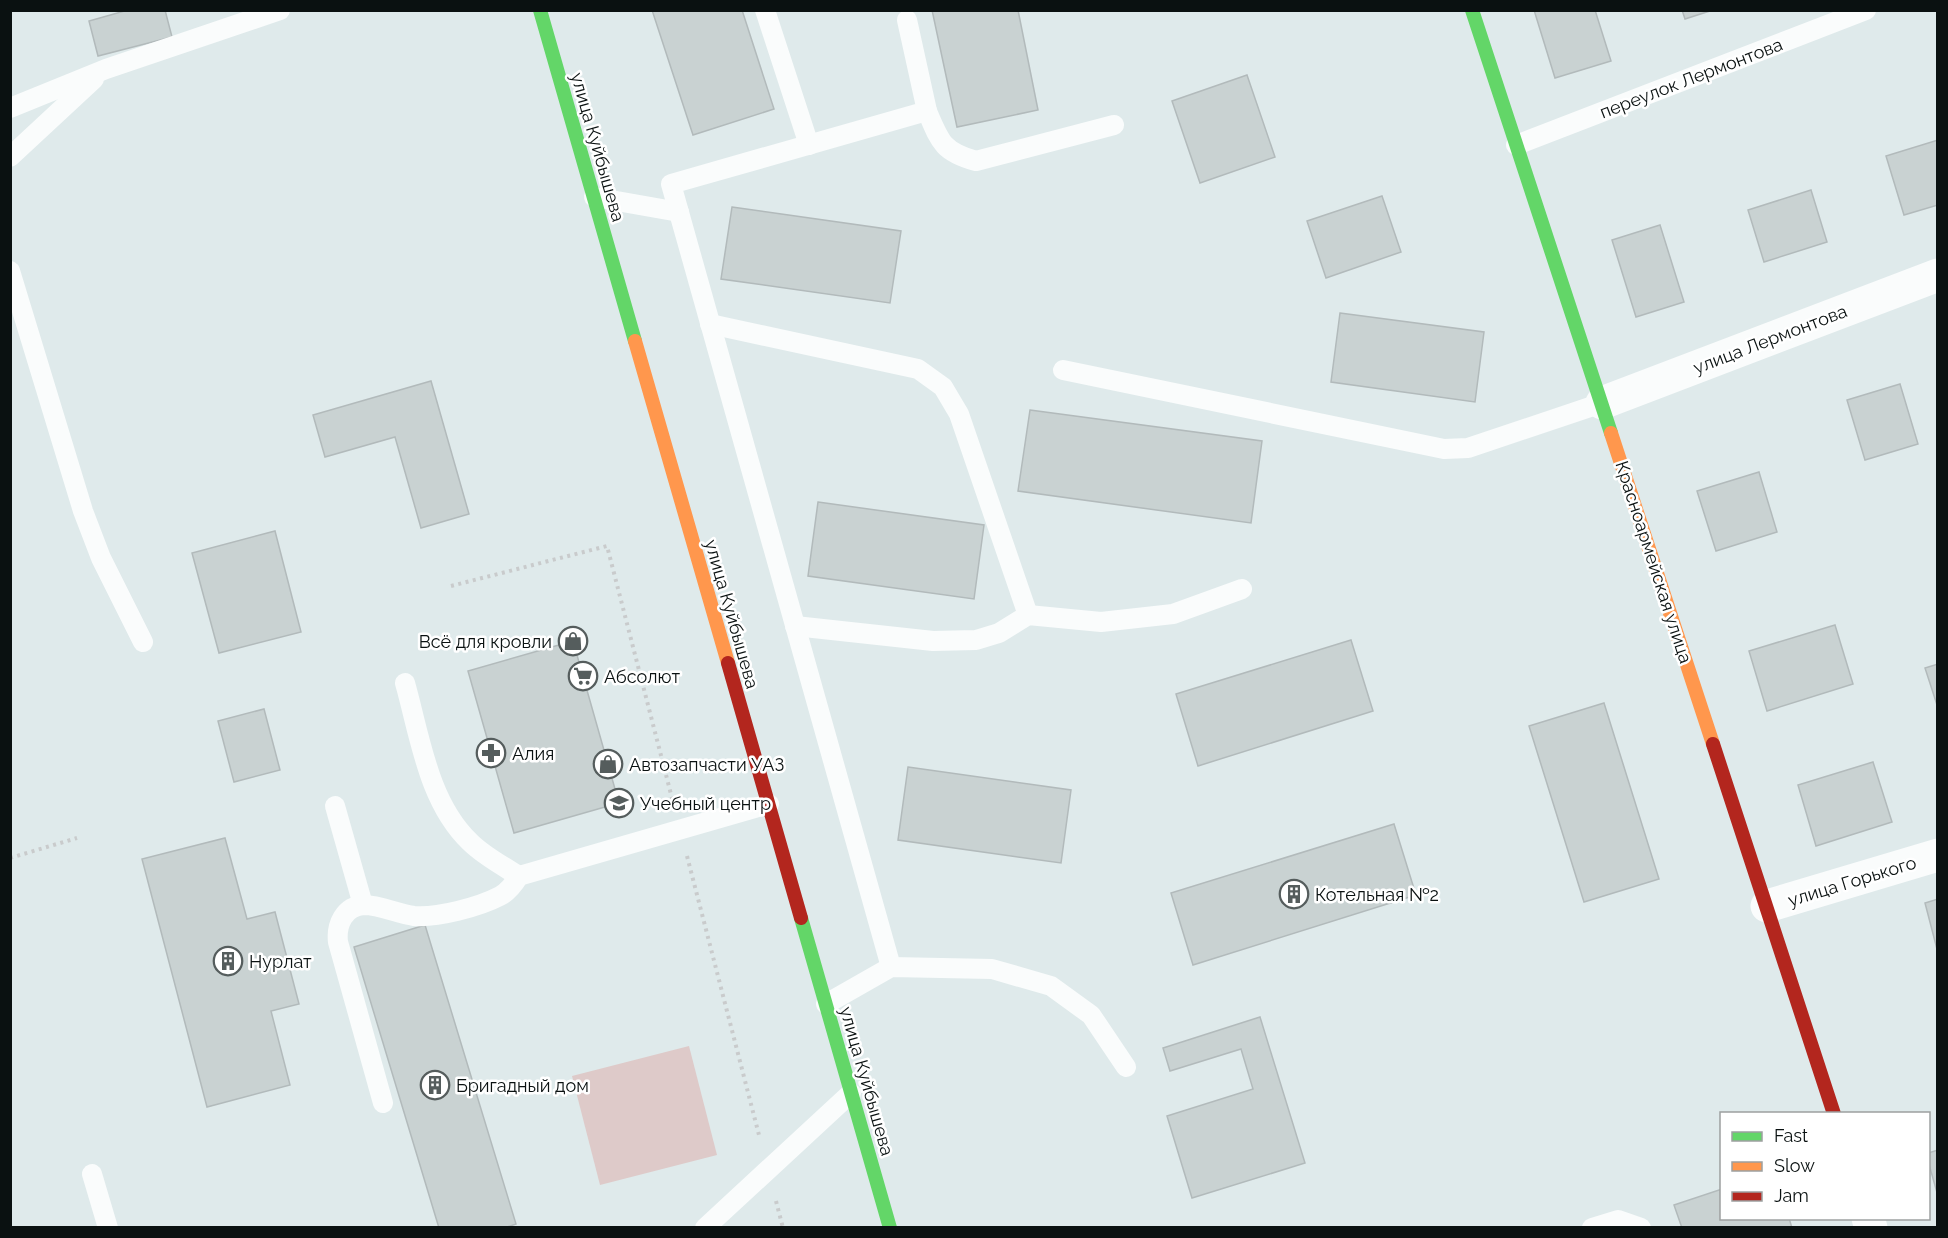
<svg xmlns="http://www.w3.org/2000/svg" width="1948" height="1238" font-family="Raleway,sans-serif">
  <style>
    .green { fill: #decac9 }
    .building { fill: #c9d2d2; stroke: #b2babb; stroke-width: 1.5 }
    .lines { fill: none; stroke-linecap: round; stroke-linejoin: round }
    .path { stroke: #c9cbcc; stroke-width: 4; stroke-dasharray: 3 4.5; stroke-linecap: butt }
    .lane { stroke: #fafcfc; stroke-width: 20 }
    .street { stroke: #fafcfc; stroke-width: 33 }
    .fast { stroke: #63d668; stroke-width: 14 }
    .slow { stroke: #ff974d; stroke-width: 14 }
    .jam { stroke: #b3261e; stroke-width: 14 }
    .labels { text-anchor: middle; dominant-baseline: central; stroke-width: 5; stroke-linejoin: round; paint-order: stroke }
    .street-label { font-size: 18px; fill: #0a1111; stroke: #fff }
    .poi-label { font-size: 18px; fill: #0a1111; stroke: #fff; text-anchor: start }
  </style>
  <rect width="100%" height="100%" fill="#dfeaeb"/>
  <polygon class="green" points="689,1046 717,1155 600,1185 572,1076"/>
  <g class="building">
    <polygon points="128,10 165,10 172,37 98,56 89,21"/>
    <polygon points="652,10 742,10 774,109 693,135"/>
    <polygon points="932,10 1018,10 1038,110 957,127"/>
    <polygon points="1534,10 1595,10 1611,61 1555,78"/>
    <polygon points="1682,10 1713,10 1685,19"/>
    <polygon points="1247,75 1275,157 1200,183 1172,101"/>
    <polygon points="1938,140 1938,205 1904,215 1886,156"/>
    <polygon points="1811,190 1827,242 1764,262 1748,210"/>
    <polygon points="1382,196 1401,252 1326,278 1307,221"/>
    <polygon points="732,207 901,231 890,303 721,279"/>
    <polygon points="1660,225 1684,302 1636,317 1612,240"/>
    <polygon points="1340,313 1484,332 1475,402 1331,382"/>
    <polygon points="431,381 469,514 421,528 395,437 325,457 313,415"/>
    <polygon points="1900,384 1918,444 1865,460 1847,400"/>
    <polygon points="1030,410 1262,441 1251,523 1018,491"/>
    <polygon points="1759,472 1777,532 1716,551 1697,491"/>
    <polygon points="818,502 984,525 974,599 808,576"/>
    <polygon points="275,531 301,632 219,653 192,553"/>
    <polygon points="1835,625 1853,684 1767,711 1749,651"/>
    <polygon points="1351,640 1373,711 1198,766 1176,694"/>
    <polygon points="573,641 619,803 514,833 468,671"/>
    <polygon points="1938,664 1938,708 1925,668"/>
    <polygon points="1604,703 1659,879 1584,902 1529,726"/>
    <polygon points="264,709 280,770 234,782 218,721"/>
    <polygon points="1873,762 1892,822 1816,846 1798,785"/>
    <polygon points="908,767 1071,790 1061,863 898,840"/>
    <polygon points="1394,824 1416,895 1193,965 1171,893"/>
    <polygon points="225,838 247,919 275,912 299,1004 271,1011 290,1085 207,1107 142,859"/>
    <polygon points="1938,899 1938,953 1925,903"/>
    <polygon points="425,925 516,1224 504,1228 439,1228 354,947"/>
    <polygon points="1260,1017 1305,1163 1192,1198 1167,1116 1253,1089 1241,1049 1170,1071 1163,1048"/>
    <polygon points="1938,1150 1938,1196 1928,1161 1928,1153"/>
    <polygon points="1722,1189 1722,1218 1789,1218 1792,1228 1682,1228 1674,1205"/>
  </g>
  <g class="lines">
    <g class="path">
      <polyline points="451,586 607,546 673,802"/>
      <polyline points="687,856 760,1139"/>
      <polyline points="10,858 77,838"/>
      <polyline points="776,1201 783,1228"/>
    </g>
    <g class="lane">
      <polyline points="765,10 809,145"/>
      <polyline points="10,108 106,69 280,10"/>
      <path d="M927,111C940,142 943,152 976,161L1114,125"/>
      <polyline points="1516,145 1866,10"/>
      <polyline points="10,157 94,79"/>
      <polyline points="594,197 679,212"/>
      <polyline points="10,271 83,511 101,558 143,642"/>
      <polyline points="710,324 918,369 943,387 959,414 1028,615"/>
      <polyline points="1063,370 1444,449 1468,448 1602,403"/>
      <polyline points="795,626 933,641 976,640 999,633 1028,615 1101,622 1173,614 1242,589"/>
      <path d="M405,683C420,736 428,802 470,842C484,856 503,866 519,876"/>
      <polyline points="335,806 363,905"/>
      <polyline points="891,967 671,184 927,111 907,20"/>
      <polyline points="826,1004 891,967 992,969 1051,986 1091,1015 1126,1067"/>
      <path d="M383,1103L338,942C336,925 344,906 364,905C380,905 398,914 414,916C437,918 479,907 500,896C508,892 514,884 519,876L769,804"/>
      <polyline points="92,1174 108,1228"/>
      <polyline points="705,1228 851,1093"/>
      <polyline points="1592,1228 1618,1220 1641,1228"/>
    </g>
    <g class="street">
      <polyline points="1602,403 1938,275"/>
      <polyline points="1767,906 1938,855"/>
      <polyline points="1868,1218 1871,1228"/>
    </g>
    <g class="fast">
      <polyline points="540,10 635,341"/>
      <polyline points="1472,10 1611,433"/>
      <polyline points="801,918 890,1228"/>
    </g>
    <g class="slow">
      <polyline points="635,341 728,663"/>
      <polyline points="1611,433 1713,744"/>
    </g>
    <g class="jam">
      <polyline points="728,663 801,918"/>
      <polyline points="1713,744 1834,1114"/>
    </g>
  </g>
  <defs>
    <g id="shop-ring" transform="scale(1.5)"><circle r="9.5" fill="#fff" stroke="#555d5d" stroke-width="1.5"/><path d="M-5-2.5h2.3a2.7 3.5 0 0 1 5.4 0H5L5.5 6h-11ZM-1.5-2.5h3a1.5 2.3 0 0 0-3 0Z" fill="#555d5d"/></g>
    <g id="supermarket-ring" transform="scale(1.5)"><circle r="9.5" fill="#fff" stroke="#555d5d" stroke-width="1.5"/><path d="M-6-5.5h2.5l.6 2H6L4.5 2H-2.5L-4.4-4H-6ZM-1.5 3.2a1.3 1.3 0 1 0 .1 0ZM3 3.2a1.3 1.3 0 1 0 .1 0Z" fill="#555d5d"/></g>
    <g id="pharmacy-ring" transform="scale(1.5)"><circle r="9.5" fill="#fff" stroke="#555d5d" stroke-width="1.5"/><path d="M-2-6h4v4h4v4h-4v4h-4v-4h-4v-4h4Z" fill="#555d5d"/></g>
    <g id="university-ring" transform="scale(1.5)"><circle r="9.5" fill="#fff" stroke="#555d5d" stroke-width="1.5"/><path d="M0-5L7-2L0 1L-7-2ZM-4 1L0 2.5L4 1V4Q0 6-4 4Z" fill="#555d5d"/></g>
    <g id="building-ring" transform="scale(1.5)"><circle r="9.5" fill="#fff" stroke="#555d5d" stroke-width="1.5"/><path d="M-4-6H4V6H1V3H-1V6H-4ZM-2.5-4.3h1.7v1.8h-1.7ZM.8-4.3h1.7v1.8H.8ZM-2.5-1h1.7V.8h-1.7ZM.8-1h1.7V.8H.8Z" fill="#555d5d"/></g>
  </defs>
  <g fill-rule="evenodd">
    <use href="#shop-ring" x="573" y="641"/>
    <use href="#supermarket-ring" x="583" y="676"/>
    <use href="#pharmacy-ring" x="491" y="753"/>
    <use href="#shop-ring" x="608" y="764"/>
    <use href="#university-ring" x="619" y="803"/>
    <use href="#building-ring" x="1294" y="894"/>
    <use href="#building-ring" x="228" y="961"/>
    <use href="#building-ring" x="435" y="1085"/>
  </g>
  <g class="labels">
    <g class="street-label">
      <text transform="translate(1691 78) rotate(-21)">переулок Лермонтова</text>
      <text transform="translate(598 147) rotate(74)">улица Куйбышева</text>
      <text transform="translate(1770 339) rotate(-21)">улица Лермонтова</text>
      <text transform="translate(1654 562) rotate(72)">Красноармейская улица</text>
      <text transform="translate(732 614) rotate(74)">улица Куйбышева</text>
      <text transform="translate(1852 881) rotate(-17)">улица Горького</text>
      <text transform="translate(867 1081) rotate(74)">улица Куйбышева</text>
    </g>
    <g class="poi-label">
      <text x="552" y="641" text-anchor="end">Всё для кровли</text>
      <text x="604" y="676">Абсолют</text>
      <text x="512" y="753">Алия</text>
      <text x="629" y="764">Автозапчасти УАЗ</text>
      <text x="640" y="803">Учебный центр</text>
      <text x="1315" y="894">Котельная №2</text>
      <text x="249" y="961">Нурлат</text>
      <text x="456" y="1085">Бригадный дом</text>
    </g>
  </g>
  <rect width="1948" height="1238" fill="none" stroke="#0a1111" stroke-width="24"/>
  <rect x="1720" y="1112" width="210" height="108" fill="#ffffff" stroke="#9da0a0" stroke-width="1.5"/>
  <rect x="1732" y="1132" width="30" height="9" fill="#63d668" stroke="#9da0a0" stroke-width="1.5"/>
  <text x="1774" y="1142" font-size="18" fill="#0a1111">Fast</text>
  <rect x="1732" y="1162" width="30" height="9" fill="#ff974d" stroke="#9da0a0" stroke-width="1.5"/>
  <text x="1774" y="1172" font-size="18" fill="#0a1111">Slow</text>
  <rect x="1732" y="1192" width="30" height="9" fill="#b3261e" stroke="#9da0a0" stroke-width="1.5"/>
  <text x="1774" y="1202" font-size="18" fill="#0a1111">Jam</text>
</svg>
